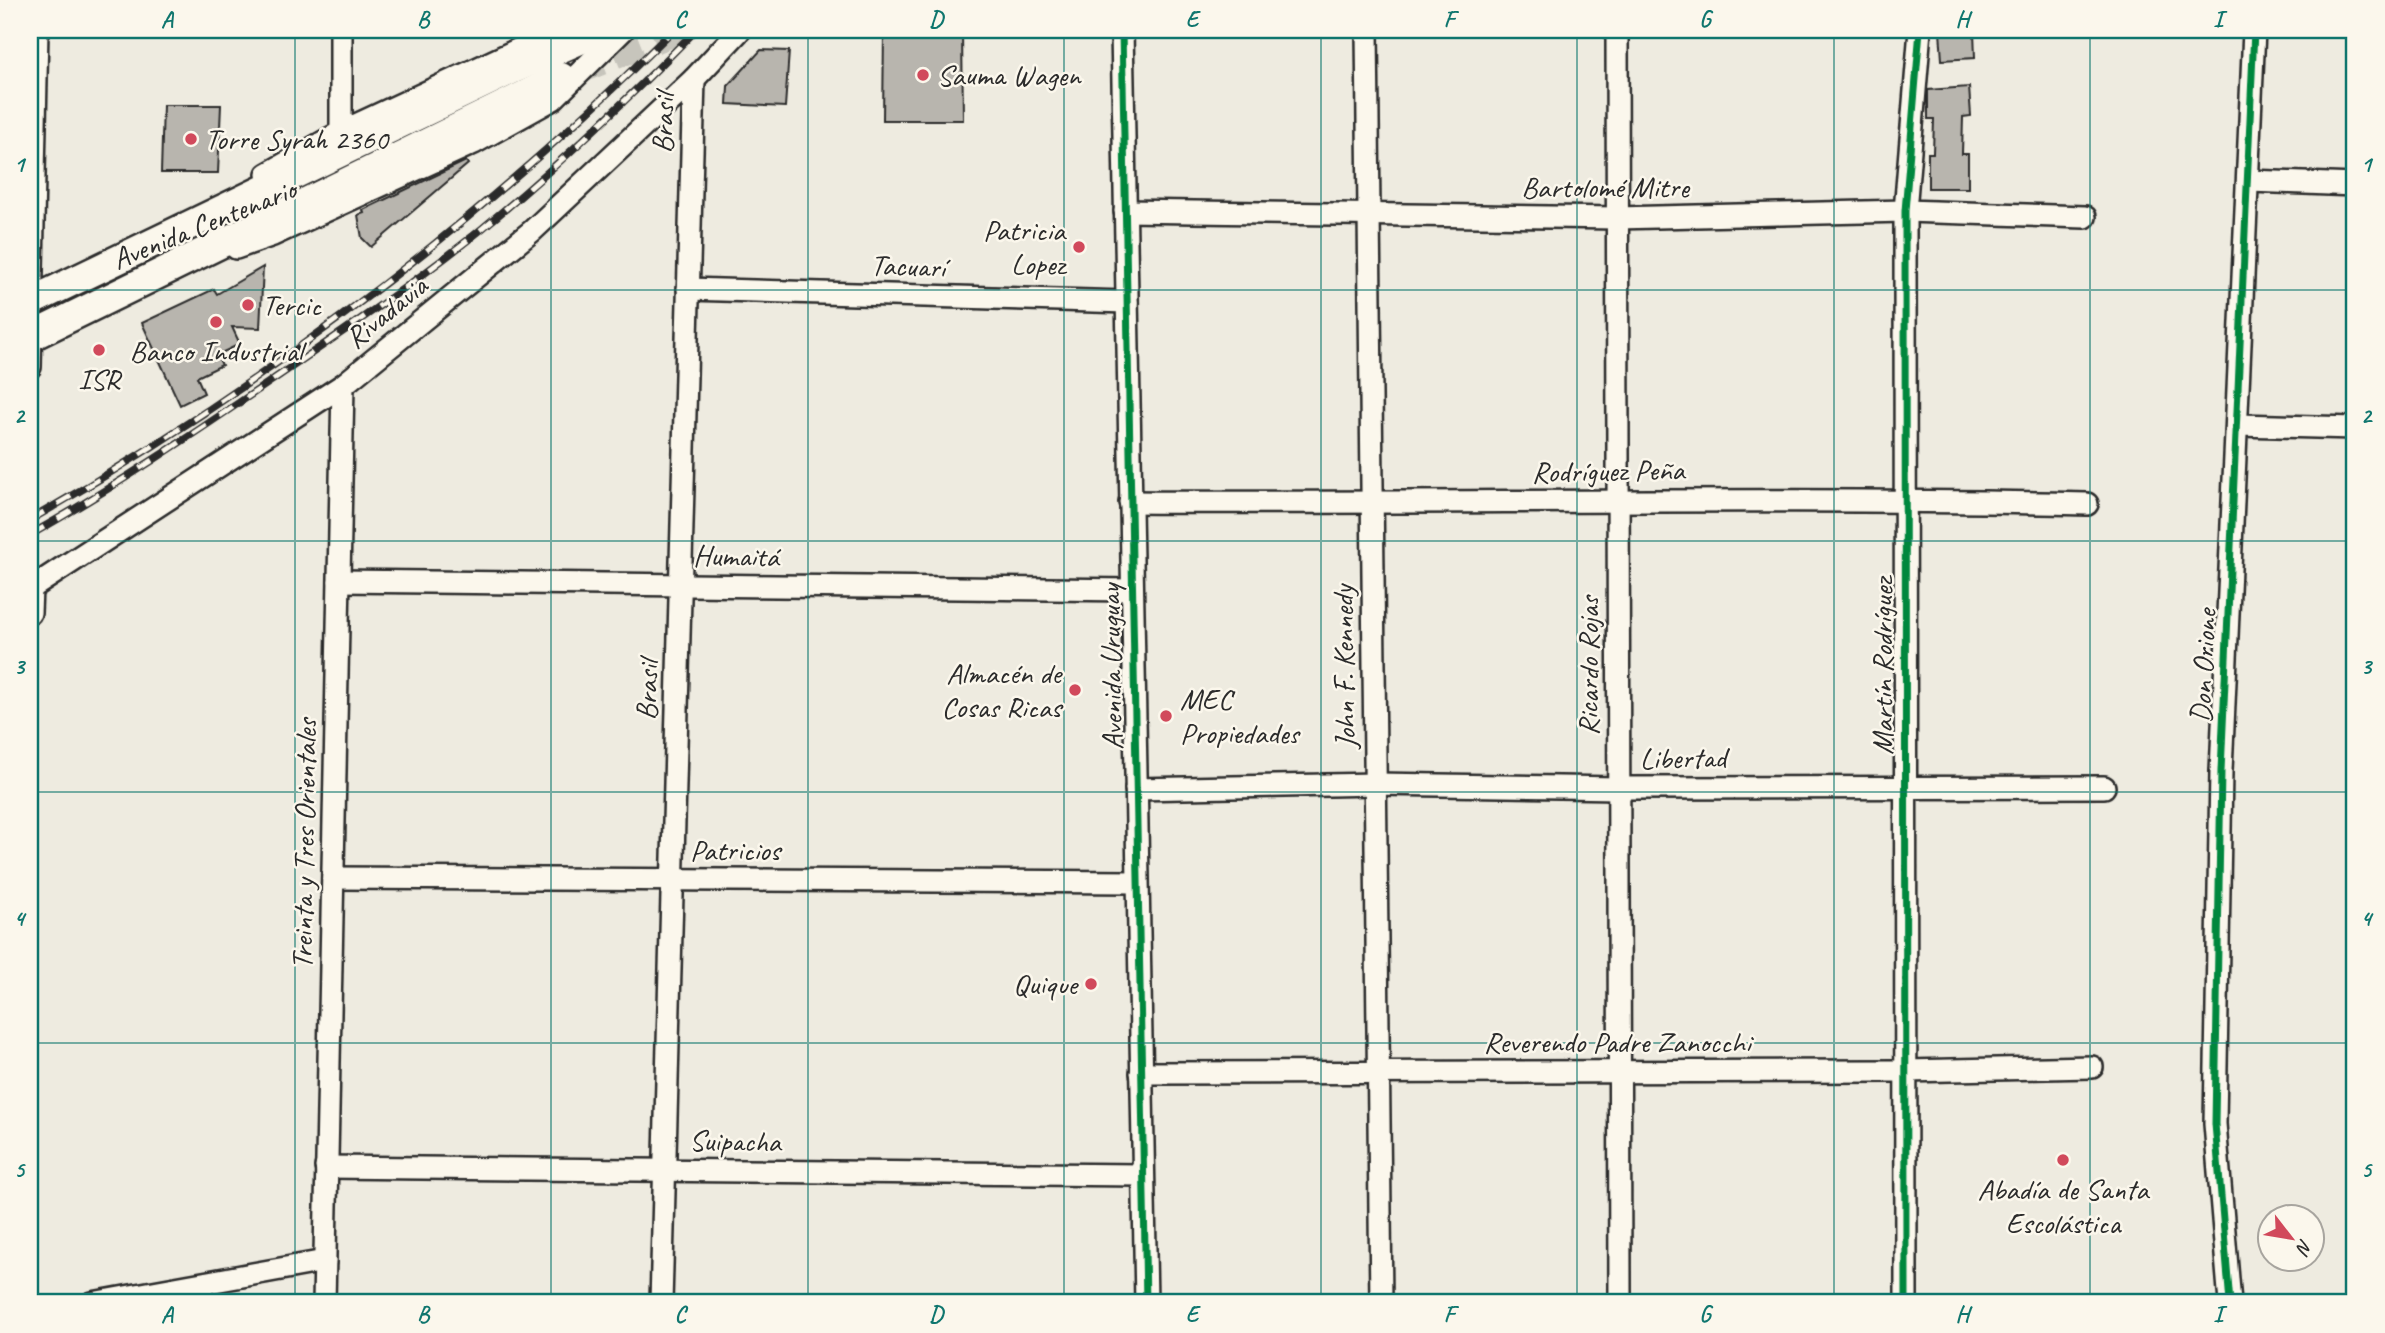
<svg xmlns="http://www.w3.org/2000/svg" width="2385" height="1333" font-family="Caveat,sans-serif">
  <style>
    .building { fill: #b8b5ae; stroke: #2b2b2b; stroke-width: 2 }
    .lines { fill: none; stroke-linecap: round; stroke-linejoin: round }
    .major-tunnel { stroke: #c7c5bc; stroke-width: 28; stroke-dasharray: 28 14; stroke-linecap: butt }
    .minor-casing { stroke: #2b2b2b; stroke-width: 26 }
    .major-casing { stroke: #2b2b2b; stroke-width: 33 }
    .path { stroke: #2b2b2b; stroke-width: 3.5; stroke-dasharray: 2 5; stroke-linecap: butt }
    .minor { stroke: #fbf7ec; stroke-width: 21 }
    .major { stroke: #fbf7ec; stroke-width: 28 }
    .rail-casing { stroke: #2b2b2b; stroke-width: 8 }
    .rail { stroke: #fbf7ec; stroke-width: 5; stroke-dasharray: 16; stroke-linecap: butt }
    .cycleway-casing { stroke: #fbf7ec; stroke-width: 11 }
    .cycleway { stroke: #00873e; stroke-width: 7 }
    .grid { fill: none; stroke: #0f766e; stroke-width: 2; stroke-opacity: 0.55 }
    .poi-dot { fill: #d1495b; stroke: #fbf7ec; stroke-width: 2.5 }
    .labels { text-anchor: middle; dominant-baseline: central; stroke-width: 5; stroke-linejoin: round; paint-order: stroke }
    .poi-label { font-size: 30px; fill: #2b2b2b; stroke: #fbf7ec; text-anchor: start }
    .street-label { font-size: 30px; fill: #2b2b2b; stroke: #fbf7ec }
    .neatline { fill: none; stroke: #0f766e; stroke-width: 2.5 }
    .grid-label { font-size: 23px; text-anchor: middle; font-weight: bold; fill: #0f766e }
  </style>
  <rect width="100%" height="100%" fill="#eeebe0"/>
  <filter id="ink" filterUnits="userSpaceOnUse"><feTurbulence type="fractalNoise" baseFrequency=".0143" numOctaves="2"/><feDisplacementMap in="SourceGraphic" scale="14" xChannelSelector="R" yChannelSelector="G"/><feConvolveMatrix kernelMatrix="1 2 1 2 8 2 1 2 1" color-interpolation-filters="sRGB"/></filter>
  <g filter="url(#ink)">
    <g class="building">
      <polygon points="884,30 962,30 963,120 883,120"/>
      <polygon points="1974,30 1975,58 1942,60 1940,31"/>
      <polygon points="761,50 789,51 785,107 727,104 728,86"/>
      <polygon points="1969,87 1971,116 1963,117 1962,154 1968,154 1968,188 1928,188 1928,153 1933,153 1934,119 1928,119 1928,90"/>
      <polygon points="163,105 221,105 218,173 161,173"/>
      <polygon points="466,161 468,164 371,247 362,238 358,215 364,213 363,210"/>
      <polygon points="263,267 260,328 232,327 240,344 217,355 222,365 197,377 204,393 180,405 142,323 214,289 217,294"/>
    </g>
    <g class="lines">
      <polyline class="major-tunnel" points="576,71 679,30"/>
      <g class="minor-casing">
        <g id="minor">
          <polyline points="1122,30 1146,1303"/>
          <polyline points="1367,30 1381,1303"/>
          <polyline points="1617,30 1620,1303"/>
          <polyline points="341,132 341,30"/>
          <polyline points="267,174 341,132 560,30"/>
          <polyline points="2249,181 2355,185"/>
          <polyline points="1125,211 1617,218 1905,211 2085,217"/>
          <polyline points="236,248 273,235 474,143 553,99 623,30"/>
          <polyline points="688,289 1127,302"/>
          <polyline points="30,367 37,30"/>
          <polyline points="2237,425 2355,428"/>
          <path d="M1130,502C1449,504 1768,497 2087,504"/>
          <polyline points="339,581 1132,590"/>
          <polyline points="30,589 343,385 532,231 694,79 740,30"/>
          <polyline points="30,613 31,588"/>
          <polyline points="1136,789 1376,784 1618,788 2104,787"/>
          <polyline points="333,878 1137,882"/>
          <polyline points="1141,1073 1906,1071 2092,1067"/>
          <polyline points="326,1167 1142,1175"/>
          <polyline points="92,1303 325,1261"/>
          <polyline points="324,1303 343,385"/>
          <polyline points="661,1303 694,79"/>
          <polyline points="1906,1303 1905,211 1920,30"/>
          <polyline points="2230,1303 2215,1124 2221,771 2254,30"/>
        </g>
      </g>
      <g class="major-casing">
        <g id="major">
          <polyline points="30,302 514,69 589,36"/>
          <polyline points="30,337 561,77"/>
        </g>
      </g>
      <polyline class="path" points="30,534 30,564"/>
      <use href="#minor" class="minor"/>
      <use href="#major" class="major"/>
      <g class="rail-casing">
        <g id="rail">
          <path d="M30,520C264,386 482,221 673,30"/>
          <path d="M30,535C113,488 192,435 271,381C341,333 412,285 478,232C555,169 627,100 696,30"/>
        </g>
      </g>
      <use href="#rail" class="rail"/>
      <g class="cycleway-casing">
        <g id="cycleway">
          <polyline points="1122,30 1146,1303"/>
          <polyline points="1906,1303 1905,211 1920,30"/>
          <polyline points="2230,1303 2215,1124 2221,771 2254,30"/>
        </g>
      </g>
      <use href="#cycleway" class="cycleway"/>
    </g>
  </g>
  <path class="grid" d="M295,30V1303M551,30V1303M808,30V1303M1064,30V1303M1321,30V1303M1577,30V1303M1834,30V1303M2090,30V1303M30,290H2355M30,541H2355M30,792H2355M30,1043H2355"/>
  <g class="poi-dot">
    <circle cx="923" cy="75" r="7"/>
    <circle cx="191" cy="139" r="7"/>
    <circle cx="1079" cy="247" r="7"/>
    <circle cx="248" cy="305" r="7"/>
    <circle cx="216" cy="322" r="7"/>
    <circle cx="99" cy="350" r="7"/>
    <circle cx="1075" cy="690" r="7"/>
    <circle cx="1166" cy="716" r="7"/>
    <circle cx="1091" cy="984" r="7"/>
    <circle cx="2063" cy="1160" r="7"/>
  </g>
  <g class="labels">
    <g class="poi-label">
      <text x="937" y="75">Sauma Wagen</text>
      <text x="205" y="139">Torre Syrah 2360</text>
      <text x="1065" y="230" text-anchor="end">Patricia<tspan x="1065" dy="34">Lopez</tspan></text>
      <text x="262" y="305">Tercic</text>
      <text x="216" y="351" text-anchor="middle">Banco Industrial</text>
      <text x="99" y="379" text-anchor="middle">ISR</text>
      <text x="1061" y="673" text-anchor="end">Almacén de<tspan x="1061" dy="34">Cosas Ricas</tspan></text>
      <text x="1180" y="699">MEC<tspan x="1180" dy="34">Propiedades</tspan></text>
      <text x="1077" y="984" text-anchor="end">Quique</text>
      <text x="2063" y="1189" text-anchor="middle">Abadía de Santa<tspan x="2063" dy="34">Escolástica</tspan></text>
    </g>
    <g class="street-label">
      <text transform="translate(663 123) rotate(-88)">Brasil</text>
      <text x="1605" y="187">Bartolomé Mitre</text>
      <text transform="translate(204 224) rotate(-22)">Avenida Centenario</text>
      <text transform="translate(908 266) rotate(2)">Tacuarí</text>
      <text transform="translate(386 312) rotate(-39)">Rivadavia</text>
      <text transform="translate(1608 471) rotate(-1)">Rodríguez Peña</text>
      <text transform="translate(736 556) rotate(1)">Humaitá</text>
      <text transform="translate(1588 666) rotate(-90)">Ricardo Rojas</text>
      <text transform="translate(1882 666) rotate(-90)">Martín Rodríguez</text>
      <text transform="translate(2203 666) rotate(-87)">Don Orione</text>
      <text transform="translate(1111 667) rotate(-91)">Avenida Uruguay</text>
      <text transform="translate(1344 667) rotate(-91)">John F. Kennedy</text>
      <text transform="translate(647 690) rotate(-88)">Brasil</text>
      <text transform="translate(1683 758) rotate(-1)">Libertad</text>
      <text transform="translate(304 844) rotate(-89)">Treinta y Tres Orientales</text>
      <text x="735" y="850">Patricios</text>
      <text x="1617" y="1042">Reverendo Padre Zanocchi</text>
      <text transform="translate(735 1141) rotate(1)">Suipacha</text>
    </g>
  </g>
  <rect width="2385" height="1333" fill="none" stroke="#fbf7ec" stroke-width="77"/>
  <g transform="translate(2291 1238) rotate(121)"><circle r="33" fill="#fbf7ec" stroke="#a8a59f" stroke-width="2"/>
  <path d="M0-5L12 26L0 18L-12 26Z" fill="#d1495b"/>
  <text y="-10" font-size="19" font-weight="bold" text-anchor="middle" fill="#2b2b2b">N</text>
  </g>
  <rect x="38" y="38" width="2308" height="1256" class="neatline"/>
  <g class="grid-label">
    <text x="167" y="27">A</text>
    <text x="423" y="27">B</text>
    <text x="680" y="27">C</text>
    <text x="936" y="27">D</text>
    <text x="1192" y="27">E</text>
    <text x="1449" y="27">F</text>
    <text x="1705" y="27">G</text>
    <text x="1962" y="27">H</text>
    <text x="2218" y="27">I</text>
    <text x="19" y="172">1</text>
    <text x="2366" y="172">1</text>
    <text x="19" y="423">2</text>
    <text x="2366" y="423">2</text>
    <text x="19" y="674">3</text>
    <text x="2366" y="674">3</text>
    <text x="19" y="926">4</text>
    <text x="2366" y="926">4</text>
    <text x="19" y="1177">5</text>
    <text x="2366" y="1177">5</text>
    <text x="167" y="1322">A</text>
    <text x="423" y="1322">B</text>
    <text x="680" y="1322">C</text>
    <text x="936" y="1322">D</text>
    <text x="1192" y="1322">E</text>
    <text x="1449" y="1322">F</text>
    <text x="1705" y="1322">G</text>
    <text x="1962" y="1322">H</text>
    <text x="2218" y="1322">I</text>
  </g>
</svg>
